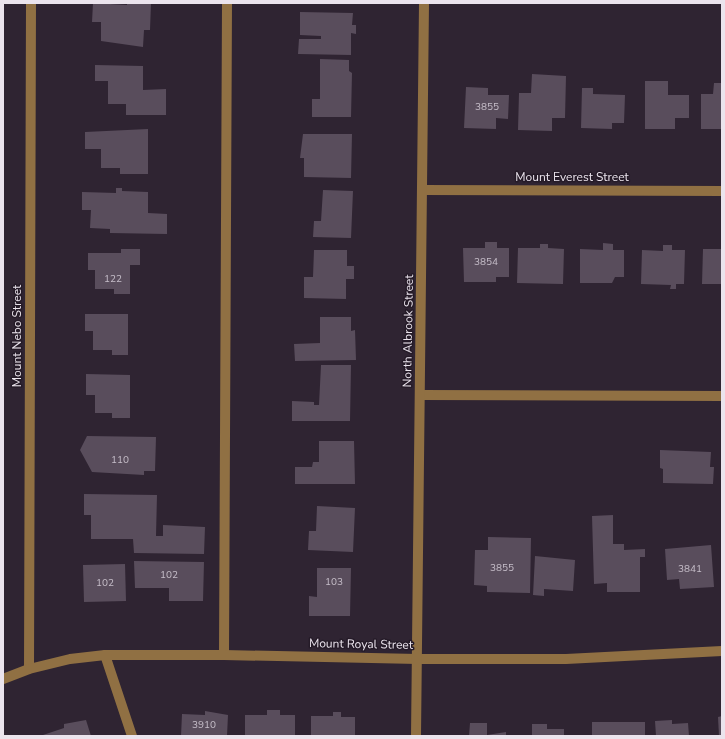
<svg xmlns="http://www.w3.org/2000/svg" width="725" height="739" font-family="'Nunito Sans',sans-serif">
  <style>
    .building { fill: #594d5c }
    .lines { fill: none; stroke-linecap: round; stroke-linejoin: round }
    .minor { stroke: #907043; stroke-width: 10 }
    .labels { text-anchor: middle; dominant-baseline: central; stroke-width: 3; stroke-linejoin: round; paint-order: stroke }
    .number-label { font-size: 10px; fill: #c6bec9 }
    .street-label { font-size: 12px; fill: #ebe4ed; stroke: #251b28 }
  </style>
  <rect width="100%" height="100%" fill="#2f2432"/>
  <g class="building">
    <polygon points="93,3 127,5 127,3 151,3 150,30 144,30 143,47 101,41 101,22 92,22"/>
    <polygon points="300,12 353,13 352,25 356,25 356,34 351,33 351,55 298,54 299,39 321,39 321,36 300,35"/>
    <polygon points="320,59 349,60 349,71 352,73 351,117 312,117 312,99 320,99"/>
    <polygon points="95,65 143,66 143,90 166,89 166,115 126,115 126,104 108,104 108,81 95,81"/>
    <polygon points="532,74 566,76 565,118 552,118 552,131 518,130 519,93 531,93"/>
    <polygon points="645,81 668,81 668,95 689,95 689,118 675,118 675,129 645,129"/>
    <polygon points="714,83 722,83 722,129 701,129 701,94 713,94"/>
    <polygon points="466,87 488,88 488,95 509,95 508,119 496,118 496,129 464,128"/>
    <polygon points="582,88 593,88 593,94 625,95 624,123 612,123 612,129 581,128"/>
    <polygon points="148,129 148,174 120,174 120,168 101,168 101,149 85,149 85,132"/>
    <polygon points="303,134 352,134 351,178 304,177 304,158 300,158"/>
    <polygon points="116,188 122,188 122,191 148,192 148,213 167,214 167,234 110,233 110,229 90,228 91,210 82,210 82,192 116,193"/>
    <polygon points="323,190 353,191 351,238 313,237 314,221 321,221"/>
    <polygon points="485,242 497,242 497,248 509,248 509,277 496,277 496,282 464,282 463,248 485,248"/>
    <polygon points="603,243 613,244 613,250 624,250 624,277 615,277 612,283 580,283 580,249 603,250"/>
    <polygon points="540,244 548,244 548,248 564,249 563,284 517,283 518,248 540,248"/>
    <polygon points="663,245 672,245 672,250 685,250 684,284 676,284 676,289 670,289 671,285 641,284 642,250 663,251"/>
    <polygon points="121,249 140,249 140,265 130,265 130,294 114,294 114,289 95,289 95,270 88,270 88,253 121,253"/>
    <polygon points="703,249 722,249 722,284 702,284"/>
    <polygon points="314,250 347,250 347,266 354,266 354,279 346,279 346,299 304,298 304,277 313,277"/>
    <polygon points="85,314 128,314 128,355 112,355 112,350 93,350 93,331 85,331"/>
    <polygon points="320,317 351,317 351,331 355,330 356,360 295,361 294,344 320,343"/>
    <polygon points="321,365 351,365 350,421 292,421 292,401 314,402 314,405 319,405"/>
    <polygon points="86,374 130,375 130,418 112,418 112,413 95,413 95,395 86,395"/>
    <polygon points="87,436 156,437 155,471 144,471 144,475 92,472 80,450"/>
    <polygon points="319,441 354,441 355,484 295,484 295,467 312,467 313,462 319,462"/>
    <polygon points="660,450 711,452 710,467 714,467 713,484 663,483 663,469 660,468"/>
    <polygon points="84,494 157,495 156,536 163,536 163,525 205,527 204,554 134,553 133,539 91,539 91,515 84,515"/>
    <polygon points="317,506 355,508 353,552 308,550 309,531 316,531"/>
    <polygon points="613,515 613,544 624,544 624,550 645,549 645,557 640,557 640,592 607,592 607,583 594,584 592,516"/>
    <polygon points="488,537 531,538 530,593 487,592 487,586 474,585 475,550 488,550"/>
    <polygon points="711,545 714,587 680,589 679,579 667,580 665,549"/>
    <polygon points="535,556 575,560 573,591 544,589 544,596 533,595"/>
    <polygon points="134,561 204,562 203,601 169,601 169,588 135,588"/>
    <polygon points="125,564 126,601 84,602 83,565"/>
    <polygon points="317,568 351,568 350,616 309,616 309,596 317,597"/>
    <polygon points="267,710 280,710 280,715 295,715 295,736 245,736 245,715 267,715"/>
    <polygon points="205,711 228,715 227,736 181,736 182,714 205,715"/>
    <polygon points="333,712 341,712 341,717 355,717 355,736 311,736 311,716 333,716"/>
    <polygon points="722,716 722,736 719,736 718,717"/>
    <polygon points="86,720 91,736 40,736 64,728 64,724"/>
    <polygon points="672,720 672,724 688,723 689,736 656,736 655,721"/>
    <rect x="592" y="722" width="53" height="14"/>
    <polygon points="470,723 487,723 487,735 506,732 506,736 469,736"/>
    <polygon points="532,724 547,724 547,729 564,729 564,736 532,736"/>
  </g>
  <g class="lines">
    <g class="minor">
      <polyline points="422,190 722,191"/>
      <polyline points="420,395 722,396"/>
      <polyline points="105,655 132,736"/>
      <polyline points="224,655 227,3"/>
      <polyline points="29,669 31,3"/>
      <polyline points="3,679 29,669 70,659 105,655 224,655 418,659 566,659 722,651"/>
      <polyline points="416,736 424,3"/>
    </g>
  </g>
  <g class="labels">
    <g class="number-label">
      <text x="487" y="107">3855</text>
      <text x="486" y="262">3854</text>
      <text x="113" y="279">122</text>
      <text x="120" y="460">110</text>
      <text x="502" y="568">3855</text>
      <text x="690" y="569">3841</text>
      <text x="169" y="575">102</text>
      <text x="334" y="582">103</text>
      <text x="105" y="583">102</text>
      <text x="204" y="725">3910</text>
    </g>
    <g class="street-label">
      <text x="572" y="177">Mount Everest Street</text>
      <text transform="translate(408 331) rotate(-89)">North Albrook Street</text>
      <text transform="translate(17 336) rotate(-90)">Mount Nebo Street</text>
      <text transform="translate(361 644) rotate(1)">Mount Royal Street</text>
    </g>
  </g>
  <rect width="725" height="739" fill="none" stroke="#ebe4ed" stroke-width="8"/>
</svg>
